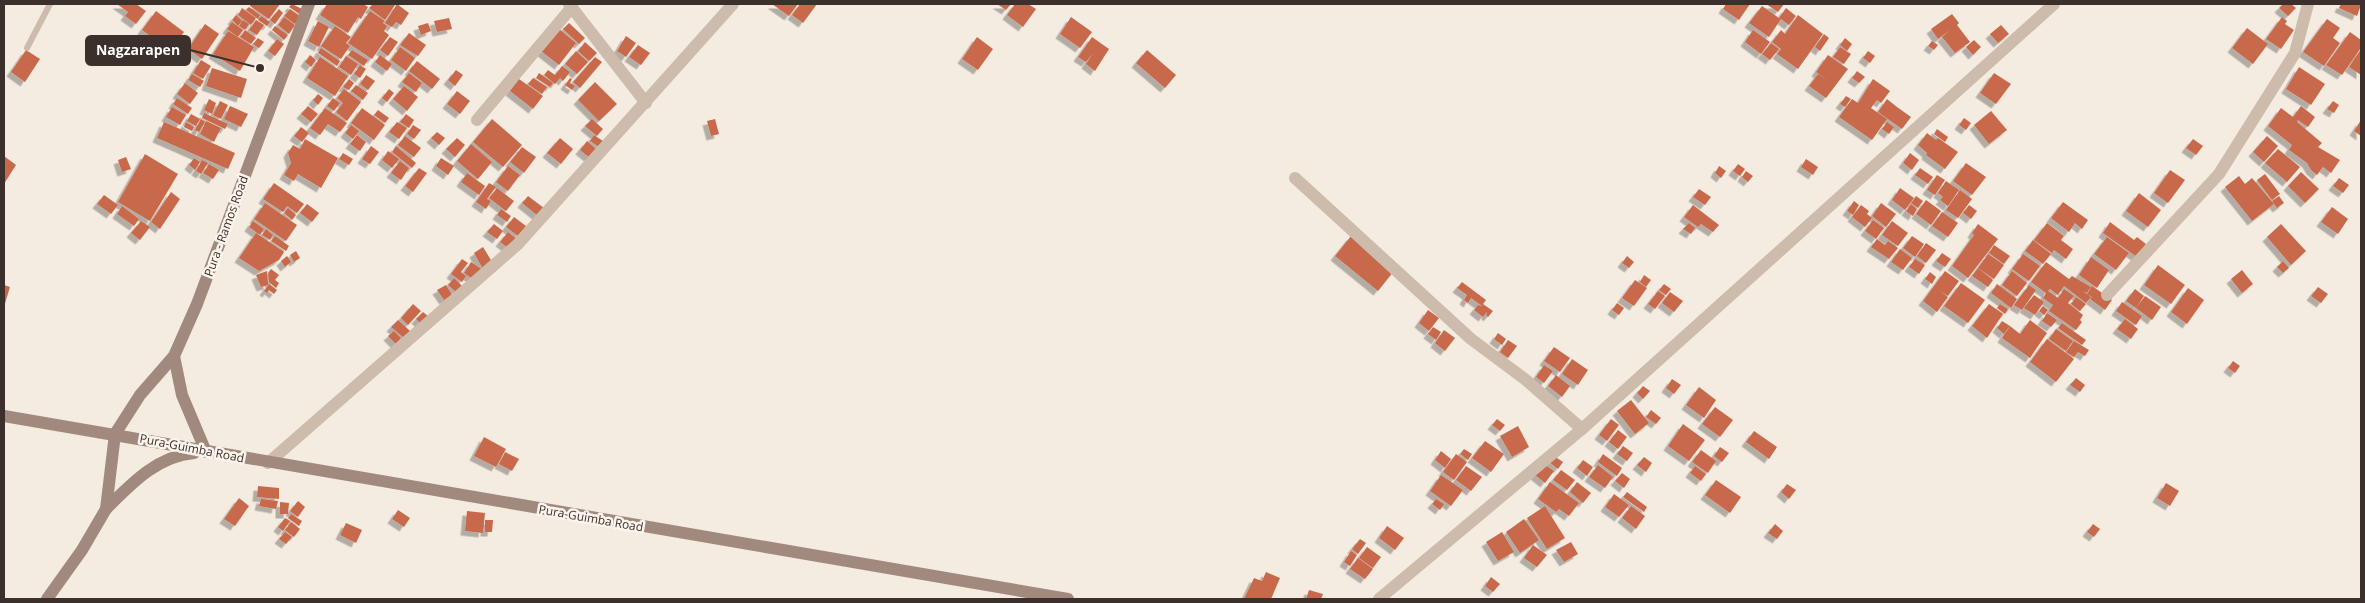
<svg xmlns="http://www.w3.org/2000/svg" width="2365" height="603" font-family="'Open Sans',sans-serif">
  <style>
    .building { fill: #c8694b; filter: url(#shadow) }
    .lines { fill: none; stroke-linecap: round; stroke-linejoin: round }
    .service { stroke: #cdbbac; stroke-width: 6 }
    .minor { stroke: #cdbbac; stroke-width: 12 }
    .secondary { stroke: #a18a7d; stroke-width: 12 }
    .labels { text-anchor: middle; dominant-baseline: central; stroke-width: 5; stroke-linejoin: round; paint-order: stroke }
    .street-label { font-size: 12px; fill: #3b302b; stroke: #fbf5ee }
    .leader { fill: none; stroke: #3b302b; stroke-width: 2 }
    .callout-dot { fill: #3b302b; stroke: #fbf5ee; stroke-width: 2 }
    .callout { fill: #3b302b; stroke: #3b302b; stroke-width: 2 }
    .callout-label { font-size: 14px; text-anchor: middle; font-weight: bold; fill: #fff }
  </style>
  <defs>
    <filter id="shadow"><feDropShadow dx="-4.5" dy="4.5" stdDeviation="0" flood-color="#0004"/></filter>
  </defs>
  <rect width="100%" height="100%" fill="#f4ebe1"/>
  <g class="building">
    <polygon points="117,4 136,4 146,11 136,24 125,16 128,12"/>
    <polygon points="251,4 280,4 269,19 250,6"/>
    <polygon points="292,4 304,10 301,15 289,7"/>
    <polygon points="327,4 363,4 368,7 361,19 358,17 348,33 320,15"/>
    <polygon points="373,4 394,4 395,5 385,20 369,8"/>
    <polygon points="397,4 409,13 401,25 396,22 392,27 385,23"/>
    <polygon points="772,4 798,4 789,16"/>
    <polygon points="800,4 817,4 803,23 792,15"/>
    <polygon points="997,4 1011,4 1006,10"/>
    <polygon points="1015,4 1028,4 1036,9 1023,27 1007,15"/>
    <polygon points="1726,4 1750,4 1739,20 1723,9"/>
    <polygon points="1766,4 1784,4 1778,12"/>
    <polygon points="2283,4 2291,4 2296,8 2288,16 2279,8"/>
    <polygon points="2341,4 2361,4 2361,5 2357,16 2339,8"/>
    <polygon points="1762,6 1779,18 1786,8 1796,16 1789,25 1781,19 1769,37 1749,23"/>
    <polygon points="249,7 260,15 258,19 246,10"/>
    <polygon points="242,8 256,18 251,25 238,15"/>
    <polygon points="279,9 283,13 275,24 270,20"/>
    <polygon points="290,9 301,17 295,24 284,16"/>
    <polygon points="156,11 184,32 171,51 142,30"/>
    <polygon points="370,11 385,21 383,23 387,26 384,31 389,35 372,59 348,43"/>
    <polygon points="1952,14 1959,23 1957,25 1970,42 1955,53 1942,37 1950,30 1938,39 1931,29"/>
    <polygon points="236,15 242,21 238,26 232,20"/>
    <polygon points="1798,15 1823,34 1798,69 1777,54 1781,49 1772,42 1781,30 1785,34"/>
    <polygon points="261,16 270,22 267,26 258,20"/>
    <polygon points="284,17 295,25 289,34 278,25"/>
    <polygon points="1071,17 1092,32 1080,48 1060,34"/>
    <polygon points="2282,17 2287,21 2285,24 2294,30 2281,49 2266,39"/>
    <polygon points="449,18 452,29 437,32 434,21"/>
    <polygon points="2327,19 2340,28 2333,38 2340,43 2324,66 2303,52"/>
    <polygon points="243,20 249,24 245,30 239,26"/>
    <polygon points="256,20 264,25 257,35 249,30"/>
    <polygon points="318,21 329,27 319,47 308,41"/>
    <polygon points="232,22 243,30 238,37 227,29"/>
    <polygon points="428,23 431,31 421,35 418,26"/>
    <polygon points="569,23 585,38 579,44 563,29"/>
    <polygon points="205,24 219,34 202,59 188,49"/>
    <polygon points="2001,25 2009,34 1998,43 1990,34"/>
    <polygon points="275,26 288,35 284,40 272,30"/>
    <polygon points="335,26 351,37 346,43 350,46 341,59 321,46"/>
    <polygon points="2247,28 2268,44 2253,64 2232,48"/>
    <polygon points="559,29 576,43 559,65 541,51"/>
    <polygon points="245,30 256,38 251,44 240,37"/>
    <polygon points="1753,30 1770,42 1761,54 1745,42"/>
    <polygon points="228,31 254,47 240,71 213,54"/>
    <polygon points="2350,32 2361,40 2361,48 2342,75 2326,65"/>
    <polygon points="409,33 426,45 418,56 400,45"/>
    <polygon points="1824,34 1829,38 1820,51 1815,47"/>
    <polygon points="626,36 636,43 626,57 617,51"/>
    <polygon points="390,37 398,42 388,56 380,50"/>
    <polygon points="977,37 993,49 978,70 962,59"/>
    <polygon points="1092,37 1109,49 1095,71 1086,64 1093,53 1086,62 1078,57"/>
    <polygon points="258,38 264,42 259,48 253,44"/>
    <polygon points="1845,38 1852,44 1847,51 1840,45"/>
    <polygon points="277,39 284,44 275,56 268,51"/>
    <polygon points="1974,40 1981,47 1973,55 1966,47"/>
    <polygon points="1932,41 1938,45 1934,50 1928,46"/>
    <polygon points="585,42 597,53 589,61 578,51"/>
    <polygon points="1771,43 1779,49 1770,60 1762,54"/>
    <polygon points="638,45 650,53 641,65 629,57"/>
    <polygon points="400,47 415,58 406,71 391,60"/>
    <polygon points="1840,47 1851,54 1844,64 1833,57"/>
    <polygon points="321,48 340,61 337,66 318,53"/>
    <polygon points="2361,49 2361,75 2349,67"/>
    <polygon points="26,50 40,59 25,82 11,72"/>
    <polygon points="352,50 368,60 364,66 348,55"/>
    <polygon points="1147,50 1176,75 1165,88 1136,63"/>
    <polygon points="576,51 588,62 577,74 565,64"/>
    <polygon points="1868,51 1875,56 1870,63 1863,58"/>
    <polygon points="310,55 316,60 311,67 305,62"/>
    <polygon points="380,55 392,64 387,71 375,62"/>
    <polygon points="1828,55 1848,69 1826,98 1809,86 1818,74 1827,80 1816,72"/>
    <polygon points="346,56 358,64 351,75 339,67"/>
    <polygon points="320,57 348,76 335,96 307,78"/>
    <polygon points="595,57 602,62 580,88 573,82"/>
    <polygon points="201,60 211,66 203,79 193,73"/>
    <polygon points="417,61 440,79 432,89 409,71"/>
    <polygon points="360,65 366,69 360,78 354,74"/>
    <polygon points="562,66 570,72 563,81 560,78 555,84 544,75 548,70 555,75"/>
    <polygon points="2299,67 2325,84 2311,105 2286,89"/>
    <polygon points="212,68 247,79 241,98 206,86"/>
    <polygon points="456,70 463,75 455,86 448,80"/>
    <polygon points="1857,71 1865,77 1859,83 1852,78"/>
    <polygon points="409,73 422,83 416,92 402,82"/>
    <polygon points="539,73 553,83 550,87 536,78"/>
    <polygon points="1994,73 2011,84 1996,104 1980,93"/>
    <polygon points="192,74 204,81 200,87 188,80"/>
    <polygon points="366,75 375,81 368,90 360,84"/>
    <polygon points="533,78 547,87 542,94 528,84"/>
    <polygon points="570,78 572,79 570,83 575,86 572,90 565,85"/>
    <polygon points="349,79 354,83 349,90 343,87"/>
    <polygon points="519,79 543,96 533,109 510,91"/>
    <polygon points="1873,79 1890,91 1881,103 1877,100 1871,108 1887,119 1872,140 1839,117 1852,99 1858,103"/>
    <polygon points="595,82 617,104 599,121 578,100"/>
    <polygon points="185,83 198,93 190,104 177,94"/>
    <polygon points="356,85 368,93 363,100 351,91"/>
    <polygon points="404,86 418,97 407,111 393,99"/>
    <polygon points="344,89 361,102 347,121 336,112 343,103 337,98"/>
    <polygon points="389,89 394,93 387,102 382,98"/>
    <polygon points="457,91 470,101 460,114 447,104"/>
    <polygon points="318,94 323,98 318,105 313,100"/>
    <polygon points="1846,96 1851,99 1845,107 1840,104"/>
    <polygon points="177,98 192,108 188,114 173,104"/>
    <polygon points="333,98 340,103 334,111 327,106"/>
    <polygon points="209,99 216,103 212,114 204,110"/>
    <polygon points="1887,99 1897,107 1892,114 1897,107 1911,117 1902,129 1878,112"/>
    <polygon points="220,101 228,105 221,119 213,115"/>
    <polygon points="2333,101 2339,105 2334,113 2327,109"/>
    <polygon points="230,106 248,114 241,127 224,119"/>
    <polygon points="308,106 318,114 311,122 301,114"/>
    <polygon points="2301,106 2315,117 2308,127 2298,120 2297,122 2322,143 2318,147 2340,160 2331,173 2323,167 2317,175 2311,170 2307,163 2289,150 2292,145 2268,126 2281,108 2293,117"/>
    <polygon points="172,107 186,115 180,125 166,117"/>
    <polygon points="325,108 347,123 340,132 328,124 320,135 310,128"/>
    <polygon points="362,108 385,125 374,140 351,123"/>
    <polygon points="378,110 389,118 385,123 374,115"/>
    <polygon points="1991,111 2007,130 1989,144 1974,125"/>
    <polygon points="204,113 228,124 225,129 202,118"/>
    <polygon points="191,114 200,119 196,126 187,121"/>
    <polygon points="406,114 414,120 409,128 400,122"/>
    <polygon points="1964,118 1971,123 1966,130 1959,125"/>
    <polygon points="201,119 205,122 199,132 195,130"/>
    <polygon points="492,119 522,145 503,167 473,142"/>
    <polygon points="592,119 603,129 597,136 585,126"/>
    <polygon points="715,119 719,134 711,136 707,121"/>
    <polygon points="2361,120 2361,136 2354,131"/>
    <polygon points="206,121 221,128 214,142 200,134"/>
    <polygon points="164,122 235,153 228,169 157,138"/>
    <polygon points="186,122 194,127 192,131 184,127"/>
    <polygon points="397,122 407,128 399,139 389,132"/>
    <polygon points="1887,122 1894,127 1889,134 1882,129"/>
    <polygon points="351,125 359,131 353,139 345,133"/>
    <polygon points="413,125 421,130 414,139 407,134"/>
    <polygon points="301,127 309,133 302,142 294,136"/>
    <polygon points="1937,129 1948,137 1945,142 1934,134"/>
    <polygon points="437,132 445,138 439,145 431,138"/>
    <polygon points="1927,133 1936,140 1938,138 1958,152 1945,169 1926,155 1927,153 1918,145"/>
    <polygon points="357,135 366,142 360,151 350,144"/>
    <polygon points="594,135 603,141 599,147 590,141"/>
    <polygon points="405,136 421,148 414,157 398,145"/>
    <polygon points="2267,136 2278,146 2264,162 2253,152"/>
    <polygon points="457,138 465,145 455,157 446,149"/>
    <polygon points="560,138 573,149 561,164 547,153"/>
    <polygon points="305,139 338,158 321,188 298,174 294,181 284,175 291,163 288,153 293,145 300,149"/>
    <polygon points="2193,139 2203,146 2196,155 2186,148"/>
    <polygon points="587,141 597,150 590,158 580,150"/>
    <polygon points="471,144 492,162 478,179 457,161"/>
    <polygon points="371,146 379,152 370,164 362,159"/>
    <polygon points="396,146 416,163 412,168 392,152"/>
    <polygon points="522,147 536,157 524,173 510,162"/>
    <polygon points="2278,149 2300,167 2287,182 2265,163"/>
    <polygon points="388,151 399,159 392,168 382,160"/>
    <polygon points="343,153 353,159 349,165 339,159"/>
    <polygon points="1910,153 1919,160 1912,170 1903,163"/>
    <polygon points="145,154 178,174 150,221 118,202"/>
    <polygon points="4,156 16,165 4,184"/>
    <polygon points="126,157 131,169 122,172 118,160"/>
    <polygon points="194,158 200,162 195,170 189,165"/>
    <polygon points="441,158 454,166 448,175 436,166"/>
    <polygon points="1806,159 1818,167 1813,175 1801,167"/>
    <polygon points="202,160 208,163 201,174 196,171"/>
    <polygon points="400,161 409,168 401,180 391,173"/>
    <polygon points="1966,163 1986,177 1972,195 1953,181"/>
    <polygon points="209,164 219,170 213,179 203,173"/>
    <polygon points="1738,164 1745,169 1740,176 1733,171"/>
    <polygon points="508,166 520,175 508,191 496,182"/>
    <polygon points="1719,166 1726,171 1721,178 1715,173"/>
    <polygon points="419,168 427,173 413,192 405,186"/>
    <polygon points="1920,168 1933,177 1928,184 1915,175"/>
    <polygon points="2170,170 2185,180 2168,203 2154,193"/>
    <polygon points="1746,171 1753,176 1748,182 1742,177"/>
    <polygon points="2301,172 2319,189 2305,203 2288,186"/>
    <polygon points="467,173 485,186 479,195 461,182"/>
    <polygon points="2265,174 2280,194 2272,200 2257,180"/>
    <polygon points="1937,175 1945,180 1935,195 1927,190"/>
    <polygon points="2239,176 2245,184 2252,178 2274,204 2252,221 2225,187"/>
    <polygon points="2339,178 2349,185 2343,193 2333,186"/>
    <polygon points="1946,181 1959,190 1948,206 1940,200 1943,197 1938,193"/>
    <polygon points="274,183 304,204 297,213 287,206 283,212 263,199"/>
    <polygon points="489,183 496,187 487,199 491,201 486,209 476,202"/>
    <polygon points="497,188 514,201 506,211 489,198"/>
    <polygon points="1900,188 1914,198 1905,210 1892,200"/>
    <polygon points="1699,189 1711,197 1705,205 1693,197"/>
    <polygon points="1960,190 1972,199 1958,218 1946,210"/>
    <polygon points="171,192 180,199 160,229 151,222"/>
    <polygon points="2139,193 2161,210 2148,227 2126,211"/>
    <polygon points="104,195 118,205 111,214 97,204"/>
    <polygon points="528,196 544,208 538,216 522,203"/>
    <polygon points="1916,196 1923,201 1918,208 1911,203"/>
    <polygon points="2279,196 2284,203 2277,208 2272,201"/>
    <polygon points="1926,200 1941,211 1931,225 1916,214"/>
    <polygon points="1854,201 1859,205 1853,215 1847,211"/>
    <polygon points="2063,202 2088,220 2082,229 2075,223 2069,232 2051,218"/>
    <polygon points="265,203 297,225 286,241 254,219"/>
    <polygon points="1881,203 1896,214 1886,227 1872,216"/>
    <polygon points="307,204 319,213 312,222 300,213"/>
    <polygon points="1911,204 1917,209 1913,216 1906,211"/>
    <polygon points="1693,205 1719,225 1713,232 1701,224 1698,227 1684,217"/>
    <polygon points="1861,205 1869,211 1867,214 1872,218 1865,227 1852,217"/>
    <polygon points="1969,205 1977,211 1971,219 1963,213"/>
    <polygon points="122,206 139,219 134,226 117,214"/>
    <polygon points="2332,207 2348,219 2338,234 2321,222"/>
    <polygon points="288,208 296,215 292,220 284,213"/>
    <polygon points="501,209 511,216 507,222 497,215"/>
    <polygon points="1942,212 1958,223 1948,237 1932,226"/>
    <polygon points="514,217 526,226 518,236 506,227"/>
    <polygon points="1873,220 1884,228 1876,239 1865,231"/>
    <polygon points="141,221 150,227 140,240 131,233"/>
    <polygon points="253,221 264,229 260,235 249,227"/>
    <polygon points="1892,221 1908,233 1898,246 1882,235"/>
    <polygon points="2110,222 2134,240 2137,237 2146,244 2137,257 2103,233"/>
    <polygon points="1689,223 1695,228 1691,234 1683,229"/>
    <polygon points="2047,223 2064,236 2061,240 2073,249 2066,259 2054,250 2052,253 2034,240"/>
    <polygon points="494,224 503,231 497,239 487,232"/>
    <polygon points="1978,224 1998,239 1968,278 1952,266 1974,235 1972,233"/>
    <polygon points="2281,224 2306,251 2291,265 2267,237"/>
    <polygon points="266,229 273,235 270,240 262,235"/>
    <polygon points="508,232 518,240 511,250 500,242"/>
    <polygon points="256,233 284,252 279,260 259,271 239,258"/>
    <polygon points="275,236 289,246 286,251 271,241"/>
    <polygon points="1351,236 1394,271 1378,291 1335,256"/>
    <polygon points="1912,236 1924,244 1915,257 1903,248"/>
    <polygon points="2107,237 2129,253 2116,270 2094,254"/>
    <polygon points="1877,239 1885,245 1888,241 1898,248 1889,259 1871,247"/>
    <polygon points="2033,240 2051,254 2043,264 2025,251"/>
    <polygon points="1926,243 1936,250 1926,263 1917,256"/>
    <polygon points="1994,245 2010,256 2004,264 1989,253"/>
    <polygon points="483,247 494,265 484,271 474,253"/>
    <polygon points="1900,249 1912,258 1903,270 1891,262"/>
    <polygon points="296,251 300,258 294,262 290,255"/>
    <polygon points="1942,253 1951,259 1945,267 1936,261"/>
    <polygon points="1988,254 2004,265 1994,279 1978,268"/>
    <polygon points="2023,254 2040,266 2029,281 2012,269"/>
    <polygon points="287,256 291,262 285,267 281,261"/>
    <polygon points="1627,256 1634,262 1629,268 1622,263"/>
    <polygon points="2091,257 2109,270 2097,288 2079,275"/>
    <polygon points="462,259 468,263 461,272 466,276 462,282 451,274"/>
    <polygon points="1915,259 1925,265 1919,274 1909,267"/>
    <polygon points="2283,261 2289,268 2283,273 2277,267"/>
    <polygon points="471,262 483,270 476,281 464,273"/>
    <polygon points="2046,262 2069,279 2072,276 2091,287 2087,293 2083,291 2091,297 2086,303 2064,286 2058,295 2050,289 2048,291 2058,298 2064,289 2074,296 2068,303 2083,315 2080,320 2082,322 2076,330 2049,311 2053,305 2043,298 2046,293 2031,282"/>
    <polygon points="2158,265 2185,285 2171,304 2144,285"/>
    <polygon points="1978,268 1993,280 1988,287 1972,276"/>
    <polygon points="271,269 279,275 275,280 279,283 276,288 269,282 268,273"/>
    <polygon points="2242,270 2253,284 2242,293 2231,279"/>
    <polygon points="267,271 268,285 261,287 256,275"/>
    <polygon points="1945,271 1959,281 1948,296 1939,290 1948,297 1937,312 1923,301"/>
    <polygon points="2012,271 2027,283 2017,296 2002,285"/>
    <polygon points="1930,272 1936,277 1932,284 1925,279"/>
    <polygon points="1644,275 1651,280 1646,287 1640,282"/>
    <polygon points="454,278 463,287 457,293 448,285"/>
    <polygon points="1635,280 1647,288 1634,306 1622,298"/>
    <polygon points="1462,282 1486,300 1483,304 1493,311 1488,317 1486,315 1487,312 1483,317 1474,310 1478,305 1482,306 1471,298 1468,303 1464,300 1467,295 1457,288"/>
    <polygon points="1961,283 1985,300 1968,323 1944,306"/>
    <polygon points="269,284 277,290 274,294 269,290 267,293 264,291"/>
    <polygon points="1664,284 1671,289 1666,295 1659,290"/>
    <polygon points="1997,284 2017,299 2011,308 1991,293"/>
    <polygon points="4,285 10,287 4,307"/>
    <polygon points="446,285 452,295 444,300 437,290"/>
    <polygon points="2029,285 2036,290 2022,310 2014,305"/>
    <polygon points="2092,286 2112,300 2105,310 2090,299 2092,297 2087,294"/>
    <polygon points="2318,287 2328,294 2321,303 2311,296"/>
    <polygon points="2188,288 2204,300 2187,324 2171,312"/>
    <polygon points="2135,289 2144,296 2136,308 2126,301"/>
    <polygon points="1658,291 1665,296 1655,309 1648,304"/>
    <polygon points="1670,292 1683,301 1674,312 1662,303"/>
    <polygon points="2034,295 2044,302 2035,315 2024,308"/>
    <polygon points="2145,296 2161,307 2152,320 2136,308"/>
    <polygon points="2076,297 2086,304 2080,311 2071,304"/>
    <polygon points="2122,302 2142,316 2136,325 2116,311"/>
    <polygon points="1617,303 1624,308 1619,315 1612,310"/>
    <polygon points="413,304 421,311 408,325 401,318"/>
    <polygon points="1989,304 2003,314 1987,338 1972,326"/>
    <polygon points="2000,304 2008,309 2005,314 1997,308"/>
    <polygon points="2043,306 2048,310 2044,315 2039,311"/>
    <polygon points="1428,310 1439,318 1429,331 1419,323"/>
    <polygon points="423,312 429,317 422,325 416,319"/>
    <polygon points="2047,313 2057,320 2051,327 2042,321"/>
    <polygon points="2125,319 2138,329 2131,339 2117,329"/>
    <polygon points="398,320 410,331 404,338 391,327"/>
    <polygon points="2030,320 2047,333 2030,358 2002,338 2010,326 2020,334"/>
    <polygon points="2002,321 2010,326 2004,334 1997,328"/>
    <polygon points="2062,323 2086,340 2082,345 2058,328"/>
    <polygon points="1433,327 1441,332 1436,340 1428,334"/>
    <polygon points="2056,329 2073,341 2066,351 2049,339"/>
    <polygon points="1444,330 1455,338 1445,351 1435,343"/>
    <polygon points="394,331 401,338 396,344 388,336"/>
    <polygon points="1498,333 1506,339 1502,345 1494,339"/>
    <polygon points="2047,339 2074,359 2056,382 2030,362"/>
    <polygon points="1508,340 1517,346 1508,358 1500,352"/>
    <polygon points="2074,341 2089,350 2085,356 2078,352 2074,357 2066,352"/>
    <polygon points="1554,347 1570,358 1560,372 1544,361"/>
    <polygon points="1572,359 1588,370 1578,385 1562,374"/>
    <polygon points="2233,361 2240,366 2235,373 2228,368"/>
    <polygon points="1544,365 1553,371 1544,383 1536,377"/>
    <polygon points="1556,375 1570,386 1562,397 1548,386"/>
    <polygon points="2076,378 2085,385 2080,392 2070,385"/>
    <polygon points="1672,379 1681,385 1674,394 1666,388"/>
    <polygon points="1643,386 1650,391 1643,399 1637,393"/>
    <polygon points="1699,387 1716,400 1704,418 1686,405"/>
    <polygon points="1631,400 1649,423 1635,434 1617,411"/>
    <polygon points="1715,407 1733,420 1720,437 1702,424"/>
    <polygon points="1651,410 1661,418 1656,424 1646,417"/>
    <polygon points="1497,419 1505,425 1500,431 1492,425"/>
    <polygon points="1611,419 1619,425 1607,441 1599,435"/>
    <polygon points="1683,424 1705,440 1689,461 1668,446"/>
    <polygon points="1518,426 1529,447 1512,457 1500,436"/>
    <polygon points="1618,430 1627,437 1618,449 1609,442"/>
    <polygon points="1754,431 1777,447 1769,459 1746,442"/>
    <polygon points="484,437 506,449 496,467 474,456"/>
    <polygon points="1485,441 1504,454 1491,472 1472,458"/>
    <polygon points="1623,446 1633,453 1627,461 1617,454"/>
    <polygon points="1720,447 1729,453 1722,462 1714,456"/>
    <polygon points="1464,449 1472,454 1468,460 1460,454"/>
    <polygon points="1701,450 1716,461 1708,473 1692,462"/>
    <polygon points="1441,451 1451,459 1445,468 1435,460"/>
    <polygon points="505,452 519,459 512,471 499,464"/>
    <polygon points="1456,454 1467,462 1454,480 1443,472"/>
    <polygon points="1603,454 1622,468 1617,476 1598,462"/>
    <polygon points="1554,456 1563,462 1558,469 1549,462"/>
    <polygon points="1644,457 1652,463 1646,472 1637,465"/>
    <polygon points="1583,460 1593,467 1587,476 1577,468"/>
    <polygon points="1544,464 1554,471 1545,483 1535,475"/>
    <polygon points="1598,465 1613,477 1605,488 1589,477"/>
    <polygon points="1466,466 1482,477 1471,491 1456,480"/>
    <polygon points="1695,466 1706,474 1701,481 1690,473"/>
    <polygon points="1561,470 1575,480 1567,490 1553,480"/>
    <polygon points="1622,473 1630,479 1624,488 1615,481"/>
    <polygon points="1441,475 1463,490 1451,506 1430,491"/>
    <polygon points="1716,480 1741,497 1730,513 1705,495"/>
    <polygon points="1550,482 1579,503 1569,516 1559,509 1556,512 1538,499"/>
    <polygon points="1577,482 1591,493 1583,503 1570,492"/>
    <polygon points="2166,483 2179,491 2170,506 2157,498"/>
    <polygon points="1787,484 1796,490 1789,499 1781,492"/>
    <polygon points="258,486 279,488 279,499 257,497"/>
    <polygon points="1627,492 1647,507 1644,512 1623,497"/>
    <polygon points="1614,494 1629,505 1619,517 1605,507"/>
    <polygon points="239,498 249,506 235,526 224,519"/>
    <polygon points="261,499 278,501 276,509 259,506"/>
    <polygon points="1436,499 1444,504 1440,510 1432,504"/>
    <polygon points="298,501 305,507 298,517 290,511"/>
    <polygon points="280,502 289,503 288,514 280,514"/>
    <polygon points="1545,506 1565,538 1547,549 1527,518"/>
    <polygon points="1631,506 1645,516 1636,529 1622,518"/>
    <polygon points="398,510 410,518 404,527 392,519"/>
    <polygon points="467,511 485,513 483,533 465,531"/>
    <polygon points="291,514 302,521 299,526 288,518"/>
    <polygon points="285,518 290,521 283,531 278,527"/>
    <polygon points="1524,519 1539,540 1520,553 1506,532"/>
    <polygon points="485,520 493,520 492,532 485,532"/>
    <polygon points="291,522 300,529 294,537 285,530"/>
    <polygon points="346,523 362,530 356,543 340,535"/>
    <polygon points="1775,524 1783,531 1777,539 1768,533"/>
    <polygon points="2093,524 2100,529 2094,537 2087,532"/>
    <polygon points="1387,526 1404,538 1395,550 1379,538"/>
    <polygon points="285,532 292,537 286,544 279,539"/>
    <polygon points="1502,532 1514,552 1498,561 1486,542"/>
    <polygon points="1360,539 1366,543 1358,554 1352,549"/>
    <polygon points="1571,542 1578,554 1564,562 1556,550"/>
    <polygon points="1533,545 1547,555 1537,567 1524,558"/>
    <polygon points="1367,547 1381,557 1373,568 1359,558"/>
    <polygon points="1351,551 1357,555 1350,566 1344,562"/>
    <polygon points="1358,558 1373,569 1365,579 1350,569"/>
    <polygon points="1266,572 1280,578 1271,599 1244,599 1254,578 1262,581"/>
    <polygon points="1491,577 1500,584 1493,592 1485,586"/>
    <polygon points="1309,590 1323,594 1321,599 1306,599"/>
  </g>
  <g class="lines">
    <polyline class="service" points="27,48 50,4"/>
    <g class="minor">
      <polyline points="569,4 646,103"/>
      <polyline points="477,120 572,7"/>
      <polyline points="1295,178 1471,339 1526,380 1582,429"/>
      <polyline points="2107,295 2219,174 2295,53 2308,4"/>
      <polyline points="268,463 518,244 733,4"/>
      <polyline points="1379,599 1582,429 2054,4"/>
    </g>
    <g class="secondary">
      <polyline points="174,356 182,395 206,452"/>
      <polyline points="4,416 1068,599"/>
      <path d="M106,509C131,484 157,456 194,453"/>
      <polyline points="47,599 82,550 106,509 115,434 140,395 174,356 197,304 309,4"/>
    </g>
  </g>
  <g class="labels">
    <g class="street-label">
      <text transform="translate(226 226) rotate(-70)">Pura - Ramos Road</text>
      <text transform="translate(192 448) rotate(11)">Pura-Guimba Road</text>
      <text transform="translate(591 518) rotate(10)">Pura-Guimba Road</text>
    </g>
  </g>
  <path class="leader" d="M260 68L190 50"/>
  <circle class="callout-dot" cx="260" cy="68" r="5"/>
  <rect class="callout" x="86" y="36" width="104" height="29" rx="5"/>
  <g class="callout-label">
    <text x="138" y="55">Nagzarapen</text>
  </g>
  <rect width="2365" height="603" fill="none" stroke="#3b302b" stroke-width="10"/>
</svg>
